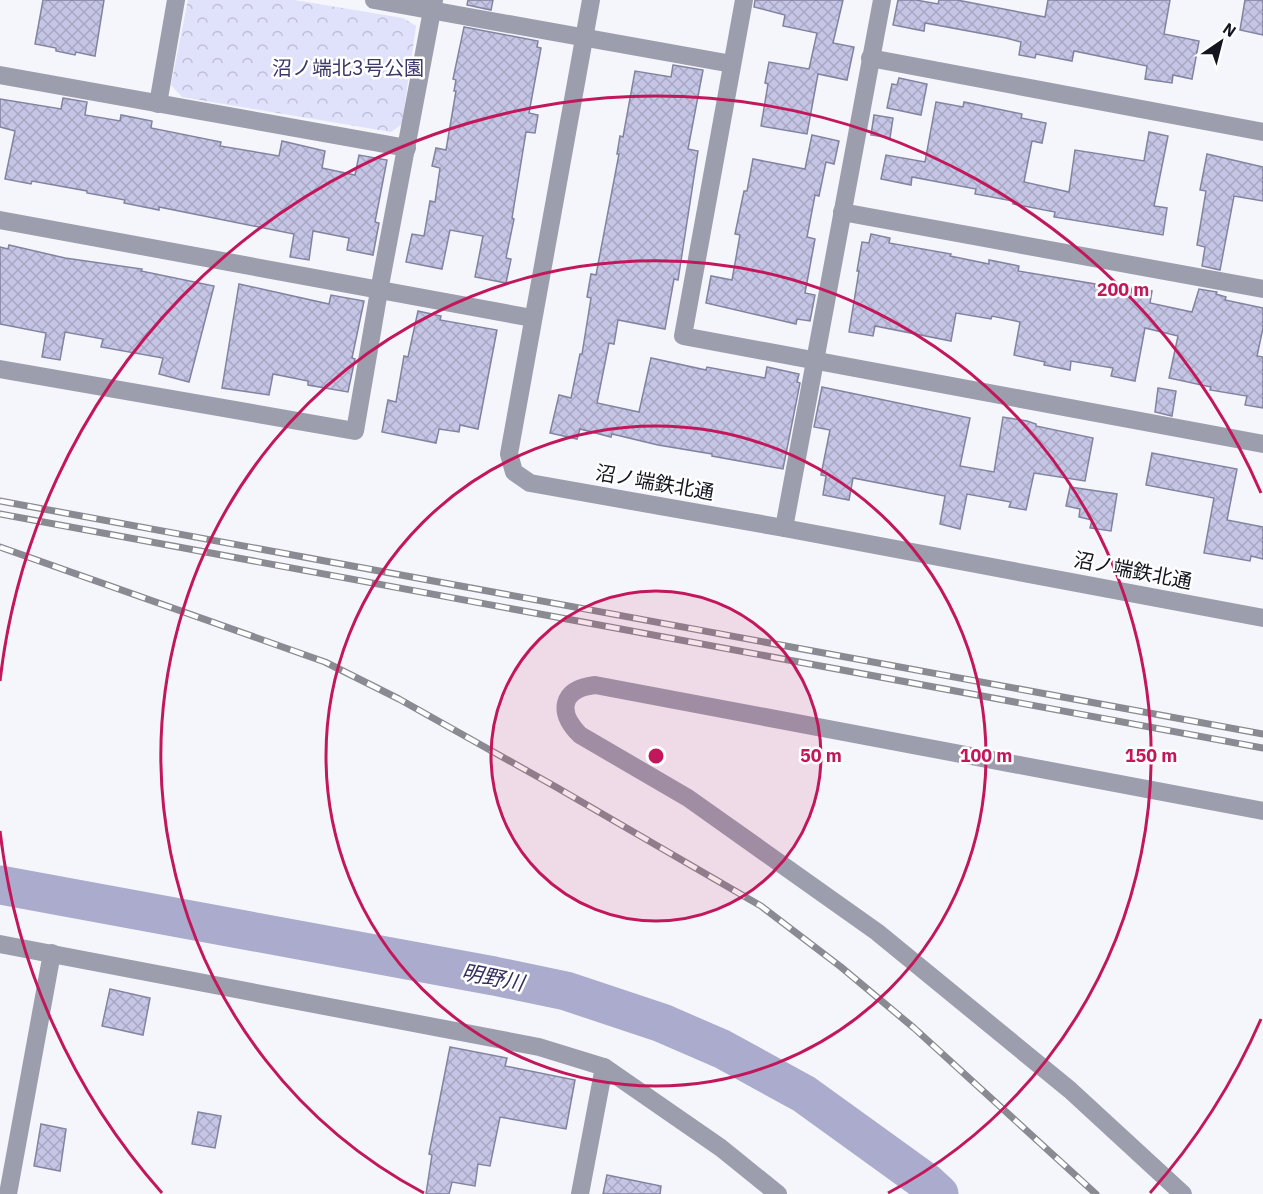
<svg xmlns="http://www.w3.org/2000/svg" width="1263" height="1194" font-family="'IBM Plex Sans','Noto Sans JP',sans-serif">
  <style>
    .park { fill: url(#park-crowns) }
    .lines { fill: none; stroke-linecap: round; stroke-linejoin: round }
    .river { stroke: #ababcd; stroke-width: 39 }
    .building { fill: url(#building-cross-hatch); stroke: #8283a0; stroke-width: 1.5 }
    .minor { stroke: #9d9ead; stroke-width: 18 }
    .rail-casing { stroke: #8a8a93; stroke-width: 7 }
    .rail { stroke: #fff; stroke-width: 4.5; stroke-dasharray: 14; stroke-linecap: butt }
    .ring { fill: none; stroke: #c2185b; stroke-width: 3 }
    .labels { text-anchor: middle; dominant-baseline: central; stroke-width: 5; stroke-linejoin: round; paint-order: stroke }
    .park-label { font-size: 20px; fill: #3b3968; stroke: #fff }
    .street-label { font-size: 20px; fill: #151520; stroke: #fff }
    .water-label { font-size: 21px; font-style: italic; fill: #322f5c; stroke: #fff }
    .centre { fill: #c2185b; stroke: #fff; stroke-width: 3 }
    .ring-label { font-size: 18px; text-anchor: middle; font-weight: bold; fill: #c2185b; stroke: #fff; stroke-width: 5; stroke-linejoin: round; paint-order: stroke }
  </style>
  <defs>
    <pattern id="park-crowns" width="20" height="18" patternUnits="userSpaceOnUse" patternTransform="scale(1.5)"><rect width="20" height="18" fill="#e0e1fa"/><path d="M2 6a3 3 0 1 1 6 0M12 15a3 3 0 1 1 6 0" fill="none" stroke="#bfc0d6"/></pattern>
    <pattern id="building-cross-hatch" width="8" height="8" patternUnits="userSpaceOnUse" patternTransform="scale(1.5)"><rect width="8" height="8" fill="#c5c5e5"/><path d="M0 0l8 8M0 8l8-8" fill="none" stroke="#a8a8c4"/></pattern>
  </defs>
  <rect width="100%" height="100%" fill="#f5f5fc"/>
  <polygon class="park" points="188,0 294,0 403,18 416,26 402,124 391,132 182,97 171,85"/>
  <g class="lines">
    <polyline class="river" points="0,885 494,976 566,991 662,1023 722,1049 804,1094 926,1182 939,1194"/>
  </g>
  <g class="building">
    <polygon points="43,0 104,0 95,56 76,52 75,55 56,51 56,48 35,44"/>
    <polygon points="468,0 493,0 491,10 467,5"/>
    <polygon points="755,0 843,0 833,43 854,47 847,80 818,74 807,134 761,126 768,84 765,83 769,62 809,69 817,33 783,26 785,15 754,7"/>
    <polygon points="898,0 916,0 938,4 939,0 957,0 1045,17 1048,0 1170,0 1164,34 1199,41 1192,79 1173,75 1172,83 1145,79 1147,66 1074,51 1072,61 1036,54 1035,58 1019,55 1021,42 1006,38 925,23 924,31 893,25"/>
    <polygon points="1245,0 1263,0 1263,35 1240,30"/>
    <polygon points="464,27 538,41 537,47 541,48 529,113 538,115 535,133 526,132 512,218 514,219 506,258 511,259 506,283 475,277 483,236 450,230 442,269 406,262 412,234 424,236 430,201 435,202 440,168 432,166 436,148 446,150 456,91 454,91 456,80 453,79"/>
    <polygon points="673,65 703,70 688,149 698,151 678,280 674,279 665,329 618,320 614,344 609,343 597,403 639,412 651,358 706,370 707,367 765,378 767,367 799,374 797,382 800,383 783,469 712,456 712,454 658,445 612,434 611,437 580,429 577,439 550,433 559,395 571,398 580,354 582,354 591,298 587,297 591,274 596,275 619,154 617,154 620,136 623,137 635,71 671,77"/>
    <polygon points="899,78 927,84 921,115 887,108 892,84 897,85"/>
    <polygon points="63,98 87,102 85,115 120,121 121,115 152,121 151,128 221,142 220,146 279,156 282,141 325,151 322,168 355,175 359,155 387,160 375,222 379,223 373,255 347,250 349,238 313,231 309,260 290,257 294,234 159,207 159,210 124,203 125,200 87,193 87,191 32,181 31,184 5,179 15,131 0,127 0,99 61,109"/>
    <polygon points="936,102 963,107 964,102 1022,114 1021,118 1046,123 1042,143 1032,141 1024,182 1069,192 1075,150 1144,161 1149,132 1168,136 1154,206 1167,208 1163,235 1054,217 1055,212 1013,204 1013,201 975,194 976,189 912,177 911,185 881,179 886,155 925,162"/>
    <polygon points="874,115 893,118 890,138 871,135"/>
    <polygon points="812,135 839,141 834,164 826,162 819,196 815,195 807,237 815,239 805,293 815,295 810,321 797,319 796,324 706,303 711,276 732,280 740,235 735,234 744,191 747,191 753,159 805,169"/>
    <polygon points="1207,154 1263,167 1263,201 1234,196 1220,270 1202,266 1205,247 1197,245 1206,191 1200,190"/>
    <polygon points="871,234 890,238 889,243 951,254 950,256 989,264 989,260 1019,266 1018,271 1095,284 1095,287 1131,293 1132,288 1152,291 1150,303 1192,312 1199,289 1217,292 1216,294 1226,297 1225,300 1263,308 1263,328 1257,356 1263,357 1263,408 1245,405 1247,396 1210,390 1211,387 1169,378 1178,336 1145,328 1135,381 1111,376 1113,368 1071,361 1070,370 1044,365 1045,362 1014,355 1020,322 992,316 991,319 956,313 951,341 875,326 873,336 849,332 859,271 857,271 862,242 869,243"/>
    <polygon points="9,245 65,258 142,269 141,271 214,286 189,382 159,374 163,358 101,347 103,339 65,332 60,360 42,357 46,333 0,324 0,247 8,249"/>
    <polygon points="239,284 329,304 331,295 364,301 352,358 355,359 348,392 308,385 308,381 273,374 269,395 222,388"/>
    <polygon points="418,311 441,316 440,320 497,330 478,429 460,425 459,432 439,429 436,443 382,432 388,400 396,402 404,356 408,357"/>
    <polygon points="822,387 970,418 960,466 994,472 1003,417 1027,421 1036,424 1036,426 1093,438 1085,481 1034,473 1026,510 1009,507 1011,502 967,494 960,529 940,524 945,496 853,478 849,500 823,495 826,476 821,475 830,430 814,427"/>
    <polygon points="1158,388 1176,391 1172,416 1155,412"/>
    <polygon points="1152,453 1237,469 1227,520 1263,527 1263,559 1251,556 1250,561 1204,553 1214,498 1146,485"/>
    <polygon points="1070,487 1117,494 1111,531 1090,528 1092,520 1079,517 1080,509 1066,506"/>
    <polygon points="110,989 150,998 143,1035 102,1026"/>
    <polygon points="450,1047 507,1058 505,1066 575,1080 566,1129 500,1117 490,1166 478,1164 475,1186 452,1182 449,1194 426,1194 432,1155 429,1154"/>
    <polygon points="198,1112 221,1116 215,1148 192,1144"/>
    <polygon points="41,1124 66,1129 60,1171 34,1166"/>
    <polygon points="607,1175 661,1186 660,1194 603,1194"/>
  </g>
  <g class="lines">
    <g class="minor">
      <polyline points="374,0 732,64"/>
      <polyline points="591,0 509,454 514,472 530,483 784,528 1263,618"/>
      <polyline points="744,0 683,336 1263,444"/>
      <polyline points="870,58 1263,132"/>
      <polyline points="0,75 407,148"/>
      <polyline points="158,104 176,0"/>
      <polyline points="842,212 1263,289"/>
      <polyline points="0,220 532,318"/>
      <polyline points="0,369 355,431 379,291 434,0"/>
      <polyline points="784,528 882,0"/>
      <polyline points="0,944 539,1047 604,1067 721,1148 778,1194"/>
      <polyline points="8,1194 52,953"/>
      <polyline points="580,1194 604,1067"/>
      <path d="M1183,1194L1070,1090L877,932L688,798L580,735C557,712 561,689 595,685L1263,811"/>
    </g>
    <g class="rail-casing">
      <g id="rail">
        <polyline points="0,501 1263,734"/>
        <polyline points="0,514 1263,748"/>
        <polyline points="0,547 325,662 399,699 556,787 761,906 841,967 914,1028 1096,1194"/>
      </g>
    </g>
    <use href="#rail" class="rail"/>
  </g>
  <circle cx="656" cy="756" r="165" fill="#c2185b" fill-opacity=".12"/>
  <g class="ring">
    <circle cx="656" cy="756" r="165"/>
    <circle cx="656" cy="756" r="330"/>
    <path d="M424 1193A495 495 0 1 1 888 1193"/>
    <path d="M1261 1019A660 660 0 0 1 1150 1193M162 1193A660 660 0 0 1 0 831M0 681A660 660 0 0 1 1261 493"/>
  </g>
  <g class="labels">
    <g class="park-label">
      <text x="348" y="67">沼ノ端北3号公園</text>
    </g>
    <g class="street-label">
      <text transform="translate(655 482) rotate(10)">沼ノ端鉄北通</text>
      <text transform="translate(1133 570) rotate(11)">沼ノ端鉄北通</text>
    </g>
    <g class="water-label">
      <text transform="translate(493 977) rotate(11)">明野川</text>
    </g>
  </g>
  <circle cx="656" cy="756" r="9" class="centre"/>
  <g class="ring-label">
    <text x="1123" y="296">200 m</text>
    <text x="821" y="762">50 m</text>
    <text x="986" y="762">100 m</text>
    <text x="1151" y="762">150 m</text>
  </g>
  <g transform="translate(1221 42) rotate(35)" stroke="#ffffff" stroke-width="4.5" paint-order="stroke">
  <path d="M0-4.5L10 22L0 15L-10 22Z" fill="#151520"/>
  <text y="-9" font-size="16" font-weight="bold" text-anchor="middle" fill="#151520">N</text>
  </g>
</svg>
